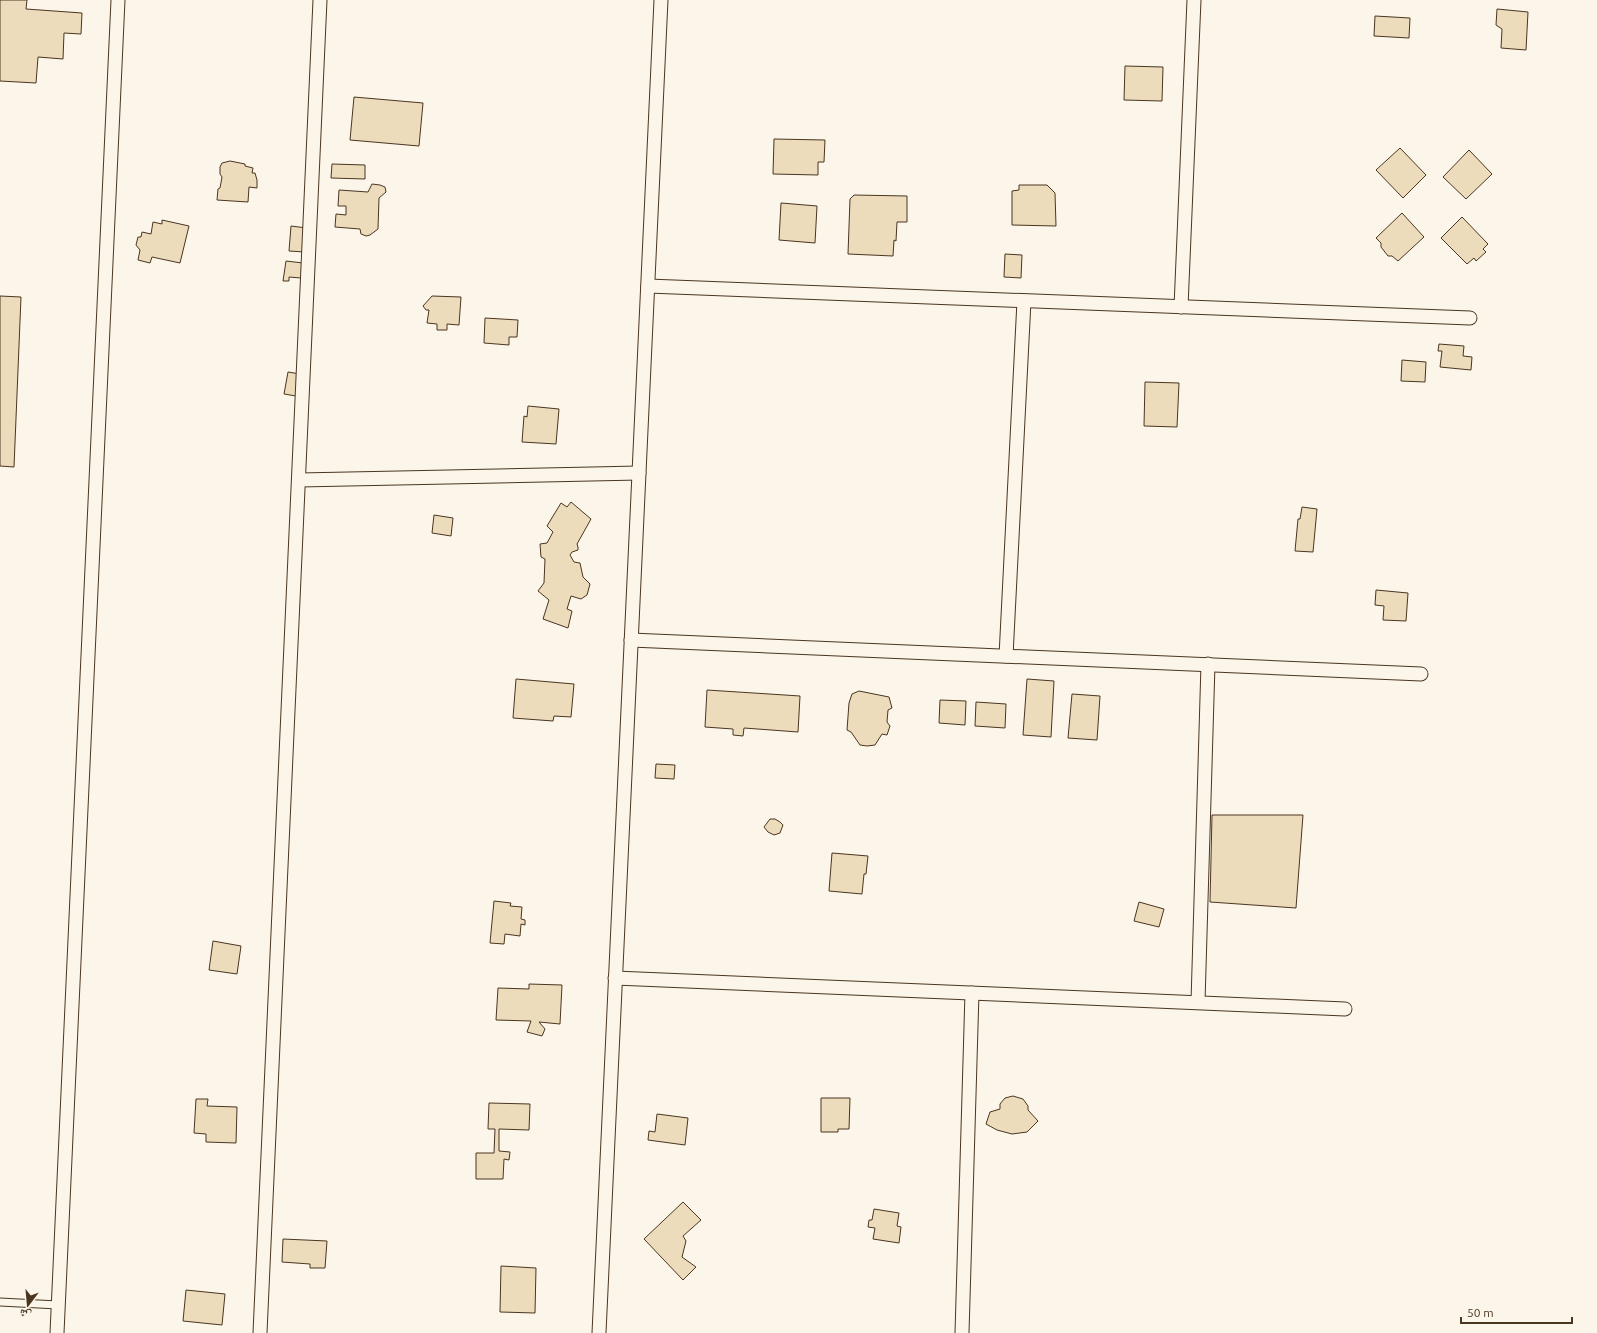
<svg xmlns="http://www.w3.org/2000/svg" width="1597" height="1333" font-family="Ubuntu,'Noto Naskh Arabic',sans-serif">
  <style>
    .building { fill: #ecdcbc; stroke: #4a3520 }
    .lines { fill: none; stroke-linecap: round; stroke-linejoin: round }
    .service-casing { stroke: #4a3520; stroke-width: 9 }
    .minor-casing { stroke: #4a3520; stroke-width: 15 }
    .service { stroke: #fbf6e9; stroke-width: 7 }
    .minor { stroke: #fbf6e9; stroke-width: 13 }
  </style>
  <rect width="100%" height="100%" fill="#fbf6e9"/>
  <g class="building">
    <polygon points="0,0 27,0 26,9 82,13 81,34 64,33 63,59 38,57 36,83 0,81"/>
    <polygon points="1497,9 1528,12 1526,50 1501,48 1502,29 1496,25"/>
    <polygon points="1375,16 1410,18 1409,38 1374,36"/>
    <polygon points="1125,66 1163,67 1162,101 1124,100"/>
    <polygon points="354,97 423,103 419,146 350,140"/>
    <polygon points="774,139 825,140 824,162 818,162 818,175 773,174"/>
    <polygon points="1400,148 1426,175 1403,198 1376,170"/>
    <polygon points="1469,150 1492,174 1466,199 1443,177"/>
    <polygon points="230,161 245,164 245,166 253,168 252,173 255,173 257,180 257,188 249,187 248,202 217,200 218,189 220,188 222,177 220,174 220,167 222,163"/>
    <polygon points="332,164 365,165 365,179 331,178"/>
    <polygon points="372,184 380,185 385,187 386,192 379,198 378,229 370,235 366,236 361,234 360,229 335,227 336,214 346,215 346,206 338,206 339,190 368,192"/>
    <polygon points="1019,185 1047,185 1055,193 1056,226 1012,225 1012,191 1019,190"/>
    <polygon points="854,195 907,196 907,222 897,222 896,241 894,240 893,256 848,254 850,199"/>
    <polygon points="781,203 817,206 815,243 779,240"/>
    <polygon points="1402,213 1424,237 1398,261 1392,256 1388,256 1381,247 1381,243 1376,238"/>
    <polygon points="1462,217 1488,244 1483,249 1486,252 1476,261 1474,258 1467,264 1441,238"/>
    <polygon points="162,220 189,226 180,263 152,257 150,263 138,260 140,250 136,245 138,237 141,237 142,232 151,234 153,222 162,224"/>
    <polygon points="291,226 307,228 305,252 289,251"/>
    <polygon points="1005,254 1022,255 1021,278 1004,277"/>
    <polygon points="286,261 303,263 301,278 289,277 289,281 283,281"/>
    <polygon points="0,296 21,297 14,467 0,466"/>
    <polygon points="432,296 461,297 459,325 447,324 447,330 437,330 437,324 427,323 429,310 426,310 423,306"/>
    <polygon points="485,318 518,320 517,337 509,337 509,345 484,343"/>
    <polygon points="1439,344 1464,346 1463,356 1472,357 1471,370 1440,367 1442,351 1438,351"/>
    <polygon points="1402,360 1426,362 1425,382 1401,381"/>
    <polygon points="288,372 300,374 296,396 284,394"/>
    <polygon points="1145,382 1179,383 1177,427 1144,426"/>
    <polygon points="528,406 559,409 556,444 522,442 524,416 527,417"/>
    <polygon points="571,502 591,519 577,544 578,547 578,550 572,552 570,555 574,562 580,563 583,577 590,584 587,595 581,599 571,596 567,609 572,611 568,628 543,619 549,600 538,591 544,583 545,559 541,557 540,544 547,543 553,532 547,526 561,503 567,507"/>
    <polygon points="1302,507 1317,509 1313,552 1295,551 1298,519 1300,519"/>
    <polygon points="434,515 453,518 451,536 432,533"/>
    <polygon points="1376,590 1408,593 1406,621 1383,620 1384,606 1375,605"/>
    <polygon points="516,679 574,684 571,717 554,716 553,721 513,718"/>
    <polygon points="1027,679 1054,681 1051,737 1023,735"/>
    <polygon points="707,690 800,696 798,732 744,728 743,736 733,735 733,729 705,727"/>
    <polygon points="859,691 889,697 892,708 888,710 887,722 890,726 887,735 882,734 875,745 867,746 860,745 851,732 847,730 849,703 852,694"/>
    <polygon points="1072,694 1100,696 1097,740 1068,738"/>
    <polygon points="940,700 966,701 965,725 939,723"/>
    <polygon points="976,702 1006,704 1005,728 975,726"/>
    <polygon points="656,764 675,765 674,779 655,778"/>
    <polygon points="1212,815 1303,815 1296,908 1210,902"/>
    <polygon points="770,819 775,819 780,822 783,825 780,833 774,835 768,832 764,827"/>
    <polygon points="832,853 868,856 866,874 864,874 862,894 829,891"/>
    <polygon points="494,901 511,903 510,906 522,907 521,919 525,920 525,925 521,924 520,936 505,934 504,944 490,943"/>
    <polygon points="1139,902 1164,909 1159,927 1134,921"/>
    <polygon points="213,941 241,946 237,974 209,970"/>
    <polygon points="529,984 562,985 560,1024 539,1022 545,1029 542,1036 527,1032 531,1021 496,1020 498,988 529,989"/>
    <polygon points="1013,1096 1023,1099 1028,1106 1028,1110 1038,1121 1027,1132 1012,1134 997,1130 986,1124 990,1112 1000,1109 1000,1104 1005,1098"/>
    <polygon points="821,1098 850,1098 849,1129 838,1129 838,1132 821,1132"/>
    <polygon points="196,1099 208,1099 207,1106 237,1107 236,1143 206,1142 206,1134 194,1133"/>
    <polygon points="489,1103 530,1104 529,1130 499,1129 499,1151 510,1152 509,1160 504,1159 503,1179 476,1179 476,1153 494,1153 495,1129 488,1129"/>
    <polygon points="657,1114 688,1118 685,1145 648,1140 649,1131 655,1132"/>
    <polygon points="683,1202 701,1220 683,1236 686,1241 682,1257 696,1267 683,1280 644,1239"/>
    <polygon points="874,1209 899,1213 897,1226 901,1227 899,1243 873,1239 875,1228 868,1227 869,1220 872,1220"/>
    <polygon points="283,1239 327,1241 325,1268 310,1268 310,1264 282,1262"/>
    <polygon points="501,1266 536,1268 535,1313 500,1312"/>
    <polygon points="186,1290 225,1294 222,1325 183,1321"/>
  </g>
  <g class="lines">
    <g class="service-casing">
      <polyline id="service" points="0,1302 58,1305"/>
    </g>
    <g class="minor-casing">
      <g id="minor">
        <polyline points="648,286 1470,318"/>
        <polyline points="1181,307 1194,0"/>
        <polyline points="299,480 639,473"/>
        <polyline points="631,640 1421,674"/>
        <polyline points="1006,656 1024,301"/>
        <polyline points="615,978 1345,1009"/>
        <polyline points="1198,1002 1208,664"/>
        <polyline points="57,1333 118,0"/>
        <polyline points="260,1333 320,0"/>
        <polyline points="599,1333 661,0"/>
        <polyline points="962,1333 972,993"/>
      </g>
    </g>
    <use href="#service" class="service"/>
    <use href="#minor" class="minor"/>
  </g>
  <g transform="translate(28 1305) rotate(196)" stroke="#fbf6e9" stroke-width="3" paint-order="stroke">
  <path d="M0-3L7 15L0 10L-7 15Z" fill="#4a3520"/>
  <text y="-6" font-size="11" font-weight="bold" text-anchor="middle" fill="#4a3520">ش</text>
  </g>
  <path d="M1461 1317v6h111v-6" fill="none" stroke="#4a3520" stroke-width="2"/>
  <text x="1467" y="1317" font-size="12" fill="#4a3520" stroke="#fbf6e9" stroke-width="3" paint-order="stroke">50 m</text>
</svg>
